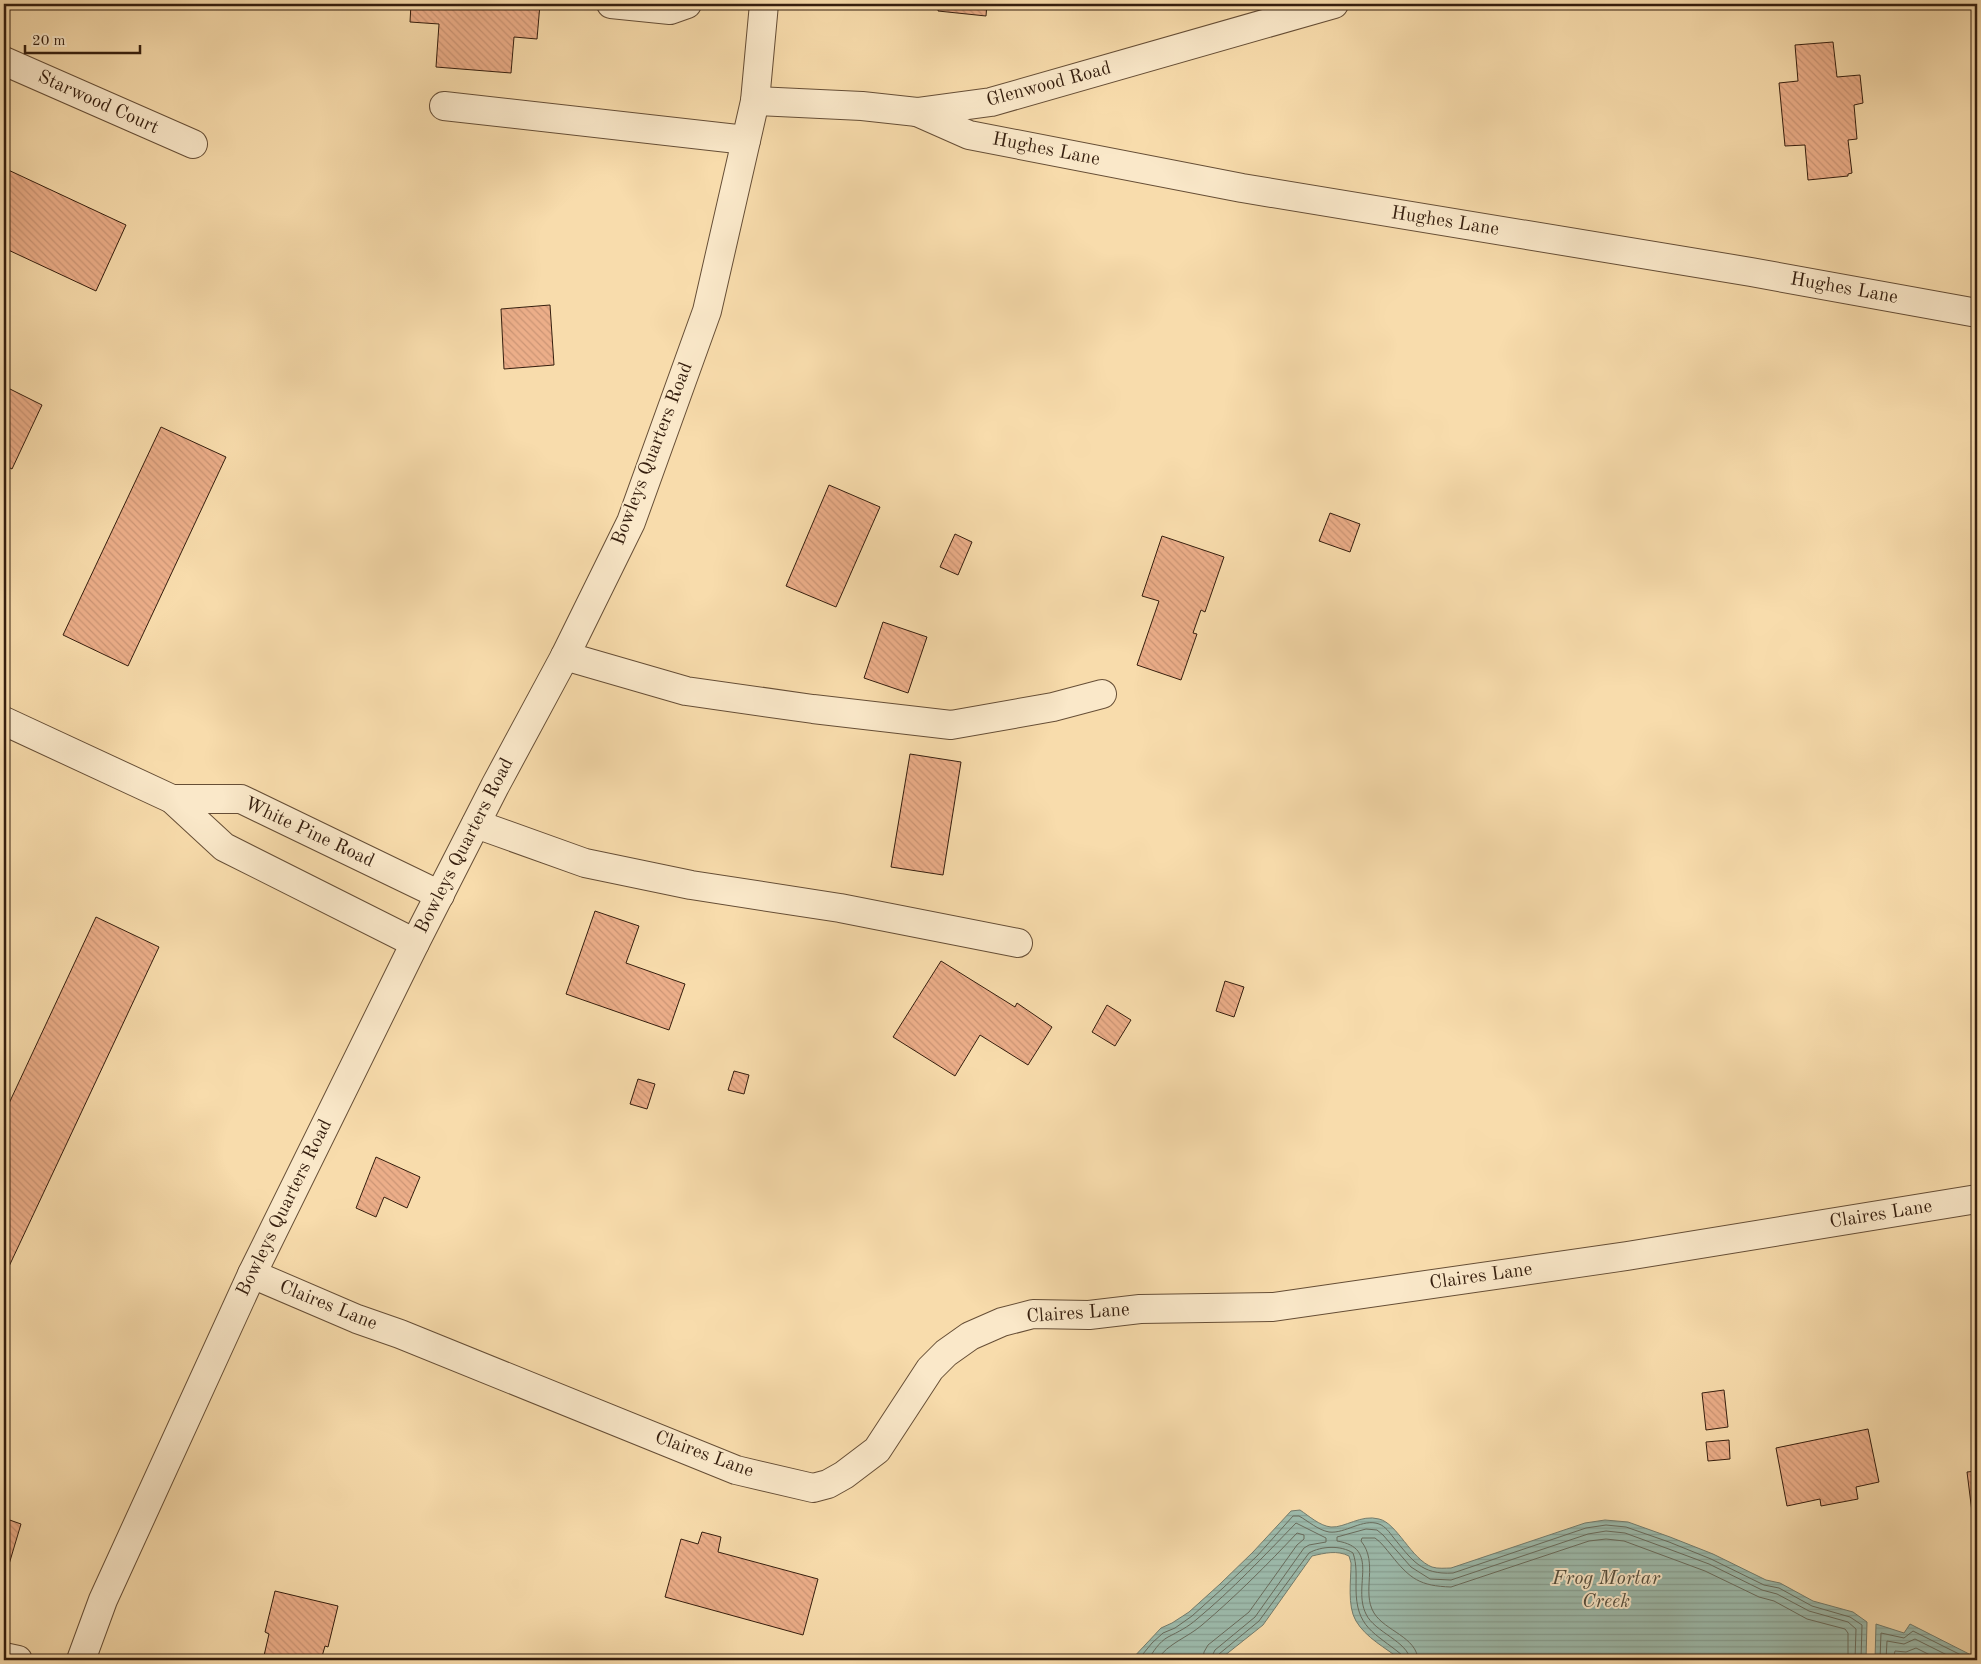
<svg xmlns="http://www.w3.org/2000/svg" width="1981" height="1664" font-family="'Old Standard TT',serif">
  <style>
    .water { fill: url(#water-rules); stroke: #737c6d }
    .lines { fill: none; stroke-linecap: round; stroke-linejoin: round }
    .shore { stroke: #696c5d; stroke-width: 1 }
    .building { fill: url(#building-back-hatch); stroke: #351e0e }
    .minor-casing { stroke: #664e36; stroke-width: 30 }
    .minor { stroke: #fae8c9; stroke-width: 28 }
    .labels { text-anchor: middle; dominant-baseline: central; stroke-width: 4; stroke-linejoin: round; paint-order: stroke }
    .street-label { font-size: 19px; fill: #351e0e; stroke: #fae8c9 }
    .water-label { font-size: 20px; font-style: italic; fill: #544d3d; stroke: #fae8c9 }
  </style>
  <defs>
    <pattern id="water-rules" width="6" height="5" patternUnits="userSpaceOnUse" patternTransform="scale(1.25)"><rect width="6" height="5" fill="#9dbbac"/><path d="M0 2.5h6" fill="none" stroke="#88a093"/></pattern>
    <pattern id="building-back-hatch" width="6" height="6" patternUnits="userSpaceOnUse" patternTransform="scale(1.25)"><rect width="6" height="6" fill="#ecae89"/><path d="M-1 5l2 2M0 0l6 6M5-1l2 2" fill="none" stroke="#cb9575"/></pattern>
  </defs>
  <rect width="100%" height="100%" fill="#f8dcac"/>
  <filter id="stains"><feTurbulence type="fractalNoise" baseFrequency=".004" numOctaves="4"/><feColorMatrix values="0 0 0 0 .2 0 0 0 0 .09 0 0 0 0 .02 0 0 0 .5 -.17"/></filter>
  <radialGradient id="worn" r=".72"><stop offset=".6" stop-color="#630" stop-opacity="0"/><stop offset="1" stop-color="#630" stop-opacity=".3"/></radialGradient>
  <g class="water">
    <path d="M1300,1510C1309,1516 1320,1526 1331,1527C1345,1528 1361,1514 1379,1519C1397,1523 1411,1559 1432,1567C1438,1569 1446,1568 1451,1568L1585,1523L1605,1520L1628,1522L1670,1537L1713,1554L1766,1580L1780,1583L1813,1601L1853,1612L1867,1622L1866,1660H1401C1386,1648 1366,1638 1356,1621C1347,1606 1351,1580 1351,1563L1349,1556C1337,1550 1325,1553 1312,1556L1263,1625L1219,1660H1131L1161,1628L1172,1623L1189,1612L1220,1584L1253,1552L1291,1511Z"/>
    <polygon points="1876,1624 1904,1633 1910,1624 1977,1658 1977,1660 1875,1660"/>
  </g>
  <g class="lines">
    <g class="shore">
      <path d="M1138,1660L1152,1643L1163,1633L1175,1628L1192,1616L1223,1588L1257,1556L1293,1516H1299C1308,1521 1318,1530 1329,1532C1345,1534 1363,1518 1379,1524C1385,1526 1390,1533 1393,1537C1412,1560 1421,1575 1453,1573L1586,1528L1606,1525L1626,1527L1669,1542L1711,1559L1764,1585L1779,1588L1812,1606L1850,1617L1862,1625L1861,1660"/>
      <path d="M1148,1660C1153,1652 1159,1642 1168,1637C1178,1632 1188,1627 1197,1619C1232,1590 1264,1556 1296,1523L1326,1538V1542L1309,1545L1304,1548L1255,1617L1215,1650L1210,1660"/>
      <path d="M1157,1660C1168,1643 1187,1638 1202,1625C1236,1596 1267,1565 1297,1533L1304,1535V1539L1297,1545L1249,1612L1208,1645L1204,1652L1203,1660"/>
      <path d="M1217,1660L1219,1654L1259,1621L1309,1553C1321,1546 1341,1545 1353,1553C1357,1564 1356,1577 1356,1588C1356,1628 1374,1632 1402,1655L1404,1660"/>
      <path d="M1410,1660C1409,1642 1374,1632 1366,1614C1352,1586 1381,1548 1337,1541V1537L1366,1529L1377,1530L1383,1535L1411,1567L1430,1579L1451,1580L1588,1534L1606,1531L1625,1533L1666,1548L1709,1564L1762,1590L1777,1594L1809,1611L1848,1622L1856,1629L1855,1660"/>
      <path d="M1418,1660C1417,1637 1385,1631 1374,1613C1361,1592 1379,1563 1361,1541L1362,1538H1375C1381,1542 1386,1549 1391,1555C1410,1579 1420,1586 1451,1587L1589,1541L1606,1539L1624,1541L1705,1571L1759,1597L1774,1601L1807,1619L1845,1629L1848,1633V1660"/>
      <polyline points="1880,1660 1881,1633 1904,1638 1913,1631 1971,1660"/>
      <polyline points="1886,1660 1887,1641 1904,1644 1915,1639 1957,1660"/>
      <polyline points="1893,1660 1895,1651 1906,1652 1916,1648 1940,1660"/>
    </g>
  </g>
  <g class="building">
    <polygon points="411,4 540,4 537,39 514,37 511,73 436,67 439,24 410,22"/>
    <polygon points="939,4 987,4 986,16 938,11"/>
    <polygon points="1833,42 1837,77 1860,75 1863,103 1854,105 1857,139 1848,140 1852,173 1848,174 1848,176 1808,180 1805,145 1785,146 1779,83 1798,81 1795,45"/>
    <polygon points="4,168 126,225 96,291 4,248"/>
    <polygon points="550,305 554,365 504,369 501,309"/>
    <polygon points="4,386 42,405 12,469 4,465"/>
    <polygon points="161,427 226,457 128,666 63,635"/>
    <polygon points="829,485 880,507 836,607 786,586"/>
    <polygon points="1330,513 1360,524 1350,552 1319,541"/>
    <polygon points="955,534 972,542 958,575 940,567"/>
    <polygon points="1162,536 1224,557 1205,612 1201,610 1193,633 1197,634 1181,680 1137,665 1159,601 1142,596"/>
    <polygon points="883,622 927,637 908,693 864,678"/>
    <polygon points="910,754 961,762 943,875 891,867"/>
    <polygon points="595,911 639,926 626,963 685,984 669,1030 566,994"/>
    <polygon points="96,917 159,947 4,1277 4,1114"/>
    <polygon points="941,961 1015,1007 1017,1003 1052,1027 1028,1065 980,1035 955,1076 893,1037"/>
    <polygon points="1225,981 1244,987 1234,1017 1216,1011"/>
    <polygon points="1107,1005 1131,1020 1115,1046 1092,1032"/>
    <polygon points="734,1071 749,1075 744,1094 728,1090"/>
    <polygon points="638,1079 655,1084 647,1109 630,1104"/>
    <polygon points="376,1157 420,1177 407,1208 384,1197 376,1217 356,1208"/>
    <polygon points="1724,1390 1728,1427 1706,1430 1702,1393"/>
    <polygon points="1868,1429 1879,1482 1856,1487 1858,1499 1821,1506 1820,1499 1787,1506 1776,1448"/>
    <polygon points="1729,1440 1730,1459 1708,1461 1706,1442"/>
    <polygon points="1977,1471 1977,1528 1974,1528 1967,1472"/>
    <polygon points="4,1518 21,1524 7,1571 4,1570"/>
    <polygon points="702,1532 721,1537 718,1552 818,1579 803,1635 665,1597 681,1539 698,1544"/>
    <polygon points="275,1591 338,1606 328,1647 325,1646 321,1660 263,1660 269,1634 265,1632"/>
  </g>
  <g class="lines">
    <g class="minor-casing">
      <g id="minor">
        <polyline points="611,4 670,10 687,4"/>
        <polyline points="4,61 193,144"/>
        <polyline points="755,101 862,106 917,112 991,102 1334,4"/>
        <polyline points="444,106 746,140"/>
        <polyline points="917,112 969,135 1242,188 1751,272 1977,313"/>
        <polyline points="565,656 686,691 813,709 951,725 1053,707 1102,694"/>
        <polyline points="4,721 172,799 224,847 415,943"/>
        <polyline points="172,799 241,799 440,895"/>
        <polyline points="476,824 585,863 691,885 840,908 1018,943"/>
        <polyline points="252,1274 357,1319 400,1334 736,1470 813,1488 828,1484 844,1475 877,1450 930,1369 946,1353 970,1336 1002,1322 1033,1314 1089,1315 1140,1309 1273,1307 1627,1256 1977,1199"/>
        <polyline points="4,1657 18,1660"/>
        <polyline points="81,1660 103,1600 252,1274 415,943 495,786 565,656 631,522 707,311 755,101 764,4"/>
      </g>
    </g>
    <use href="#minor" class="minor"/>
  </g>
  <g class="labels">
    <g class="street-label">
      <text transform="translate(1049 85) rotate(-15)">Glenwood Road</text>
      <text transform="translate(98 103) rotate(24)">Starwood Court</text>
      <text transform="translate(1046 150) rotate(11)">Hughes Lane</text>
      <text transform="translate(1445 222) rotate(9)">Hughes Lane</text>
      <text transform="translate(1844 289) rotate(10)">Hughes Lane</text>
      <text transform="translate(653 454) rotate(-69)">Bowleys Quarters Road</text>
      <text transform="translate(309 833) rotate(25)">White Pine Road</text>
      <text transform="translate(465 846) rotate(-63)">Bowleys Quarters Road</text>
      <text transform="translate(285 1208) rotate(-64)">Bowleys Quarters Road</text>
      <text transform="translate(1881 1215) rotate(-9)">Claires Lane</text>
      <text transform="translate(1481 1277) rotate(-8)">Claires Lane</text>
      <text transform="translate(328 1306) rotate(22)">Claires Lane</text>
      <text transform="translate(1078 1314) rotate(-4)">Claires Lane</text>
      <text transform="translate(704 1455) rotate(20)">Claires Lane</text>
    </g>
    <g class="water-label">
      <text x="1606" y="1579">Frog Mortar<tspan x="1606" dy="23">Creek</tspan></text>
    </g>
  </g>
  <rect width="1981" height="1664" fill="none" stroke="#f8dcac" stroke-width="20"/>
  <rect x="5" y="5" width="1971" height="1654" fill="none" stroke="#351e0e" stroke-width="2.5"/>
  <rect x="10" y="10" width="1961" height="1644" fill="none" stroke="#351e0e"/>
  <path d="M25 45v8h115v-8" fill="none" stroke="#351e0e" stroke-width="2.5"/>
  <text x="32" y="45" font-size="15" fill="#351e0e" stroke="#fae8c9" stroke-width="4" paint-order="stroke">20 m</text>
  <rect width="100%" height="100%" filter="url(#stains)"/>
  <rect width="100%" height="100%" fill="url(#worn)"/>
</svg>
